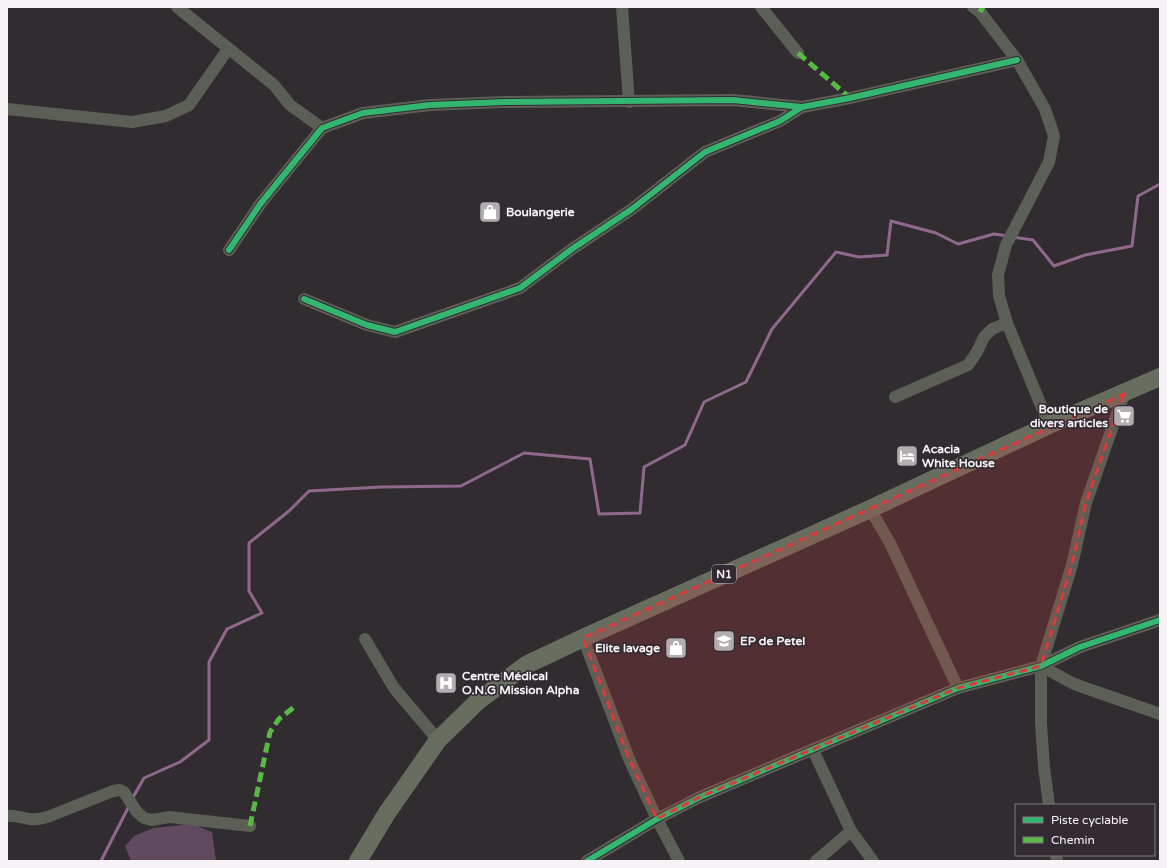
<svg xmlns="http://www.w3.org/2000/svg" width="1167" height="868" font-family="'Varela Round',sans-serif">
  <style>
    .green { fill: #61495f }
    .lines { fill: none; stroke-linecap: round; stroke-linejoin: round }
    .stream { stroke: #91688d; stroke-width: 3 }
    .minor { stroke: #5b5f55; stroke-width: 12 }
    .highway { stroke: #686e5f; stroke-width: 18 }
    .quiet { stroke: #58b947; stroke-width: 5; stroke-dasharray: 10 5; stroke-linecap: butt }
    .cycleway-casing { stroke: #322b31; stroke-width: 8 }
    .cycleway { stroke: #33b770; stroke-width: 6 }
    .marked { fill: #d93c3d; fill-opacity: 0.2; stroke: #d93c3d; stroke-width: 3; stroke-dasharray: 8 5; stroke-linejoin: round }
    .labels { text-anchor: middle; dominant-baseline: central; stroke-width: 3.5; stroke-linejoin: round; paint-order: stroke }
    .shield { fill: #322b31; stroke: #bcb6bb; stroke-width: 1 }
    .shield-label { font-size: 11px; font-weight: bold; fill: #f7f2f6 }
    .poi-label { font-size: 12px; font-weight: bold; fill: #f7f2f6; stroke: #322b31; text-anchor: start }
  </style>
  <rect width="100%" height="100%" fill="#312c30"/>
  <polygon class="green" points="192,824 212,832 216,861 131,861 125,846 134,836 153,828"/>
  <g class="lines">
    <g class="stream">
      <polyline points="1013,237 1033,240 1054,266 1085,255 1132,246 1138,196 1160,184"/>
      <polyline points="132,799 144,778 180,762 209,740 209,662 227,629 262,613 249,591 249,543 289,511 309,491 381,487 461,486 524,453 590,459 599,514 640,513 644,467 685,445 704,402 746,382 772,329 836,252 859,257 887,255 891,221 936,233 958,244 994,234 1008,236"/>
      <polyline points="101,861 129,806"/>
    </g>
    <g class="minor">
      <polyline points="177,7 274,85 290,105 322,128"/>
      <polyline points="622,7 629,102"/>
      <polyline points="761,7 798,53"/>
      <polyline points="973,7 980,12 1017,60 1045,109 1054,136 1049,162 1006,245 998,275 999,296 1007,323 1049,425"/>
      <polyline points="7,109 132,122 166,116 189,105 228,49"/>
      <polyline points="229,250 261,203 322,128 363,113 430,105 504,102 733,100 802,107 850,98 1017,60"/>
      <polyline points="304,299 367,325 395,332 520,288 572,249 632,209 705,152 780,121 802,107"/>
      <polyline points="895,397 968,365 977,352 984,337 992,329 1007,323"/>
      <polyline points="870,509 890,543 958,688"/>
      <polyline points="583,638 629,759 657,819 679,861"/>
      <polyline points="365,639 394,688 438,740"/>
      <polyline points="1041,666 1074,684 1160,714"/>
      <polyline points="813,750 851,831 873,861"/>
      <polyline points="1049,805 1044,767 1041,723 1041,666 1072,565 1086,503 1124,394"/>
      <path d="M7,816C15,815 22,818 30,819C37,820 44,818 50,816L113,791L120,790L124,792L137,812L144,818L152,820L169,817L250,826"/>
      <polyline points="1056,855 1057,861"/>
      <polyline points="587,861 657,819 700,797 958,688 1041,666 1080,647 1160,620"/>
      <polyline points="816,861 851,831"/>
    </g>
    <polyline class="highway" points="358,861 387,813 438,740 478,701 526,665 583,638 870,509 1049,425 1160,377"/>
    <g class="quiet">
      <polyline points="980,12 983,7"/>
      <polyline points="798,53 850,98"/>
      <polyline points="250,826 270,732 279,719 294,707"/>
    </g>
    <g class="cycleway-casing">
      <g id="cycleway">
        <polyline points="229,250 261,203 322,128 363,113 430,105 504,102 733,100 802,107 850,98 1017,60"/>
        <polyline points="304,299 367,325 395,332 520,288 572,249 632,209 705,152 780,121 802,107"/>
        <polyline points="587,861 657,819 700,797 958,688 1041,666 1080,647 1160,620"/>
      </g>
    </g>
    <use href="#cycleway" class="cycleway"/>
  </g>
  <path class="marked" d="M1124,394L1086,503L1072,565L1041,666L958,688L700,797L657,819L629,759L583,638Z"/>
  <defs>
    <g id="shop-square" transform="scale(1.15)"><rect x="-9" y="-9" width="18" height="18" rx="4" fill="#b2adb1" stroke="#322b31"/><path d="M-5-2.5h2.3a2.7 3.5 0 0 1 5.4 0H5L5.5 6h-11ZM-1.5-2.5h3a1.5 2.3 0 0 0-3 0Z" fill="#fff"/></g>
    <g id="supermarket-square" transform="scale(1.15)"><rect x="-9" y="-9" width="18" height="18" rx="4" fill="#b2adb1" stroke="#322b31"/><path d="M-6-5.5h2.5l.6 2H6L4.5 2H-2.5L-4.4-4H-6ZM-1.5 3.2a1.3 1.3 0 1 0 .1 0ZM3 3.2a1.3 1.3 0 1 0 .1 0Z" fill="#fff"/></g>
    <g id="hotel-square" transform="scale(1.15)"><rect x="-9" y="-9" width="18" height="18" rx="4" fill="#b2adb1" stroke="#322b31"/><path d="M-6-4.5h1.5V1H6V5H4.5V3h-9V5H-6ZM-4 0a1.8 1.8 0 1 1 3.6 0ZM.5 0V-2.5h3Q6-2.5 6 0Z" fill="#fff"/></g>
    <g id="school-square" transform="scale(1.15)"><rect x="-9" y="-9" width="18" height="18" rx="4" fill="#b2adb1" stroke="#322b31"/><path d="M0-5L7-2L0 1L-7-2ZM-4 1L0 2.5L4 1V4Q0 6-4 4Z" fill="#fff"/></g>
    <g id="hospital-square" transform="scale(1.15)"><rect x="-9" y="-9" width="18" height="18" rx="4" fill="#b2adb1" stroke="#322b31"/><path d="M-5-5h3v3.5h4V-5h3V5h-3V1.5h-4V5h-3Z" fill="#fff"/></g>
  </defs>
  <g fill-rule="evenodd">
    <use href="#shop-square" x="490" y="212"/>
    <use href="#supermarket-square" x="1124" y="416"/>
    <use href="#hotel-square" x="907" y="456"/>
    <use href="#school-square" x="724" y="641"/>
    <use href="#shop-square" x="676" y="648"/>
    <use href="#hospital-square" x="446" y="683"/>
  </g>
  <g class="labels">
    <rect class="shield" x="712" y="565" width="24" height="18" rx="3"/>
    <g class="shield-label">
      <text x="724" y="574">N1</text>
    </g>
    <g class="poi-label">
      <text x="506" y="212">Boulangerie</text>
      <text x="1108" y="409" text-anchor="end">Boutique de<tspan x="1108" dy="14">divers articles</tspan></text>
      <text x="922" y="449">Acacia<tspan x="922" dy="14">White House</tspan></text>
      <text x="740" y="641">EP de Petel</text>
      <text x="660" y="648" text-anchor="end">Elite lavage</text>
      <text x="462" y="676">Centre Médical<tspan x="462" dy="14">O.N.G Mission Alpha</tspan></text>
    </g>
  </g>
  <rect width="1167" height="868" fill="none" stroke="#f7f2f6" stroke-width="16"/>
  <rect x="1015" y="804" width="140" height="52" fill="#322b31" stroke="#817b80"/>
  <rect x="1023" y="817" width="20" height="6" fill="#33b770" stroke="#817b80"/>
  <text x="1051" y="824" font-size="12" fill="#f7f2f6">Piste cyclable</text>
  <rect x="1023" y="837" width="20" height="6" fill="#58b947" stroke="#817b80"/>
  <text x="1051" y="844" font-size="12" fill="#f7f2f6">Chemin</text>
</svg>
